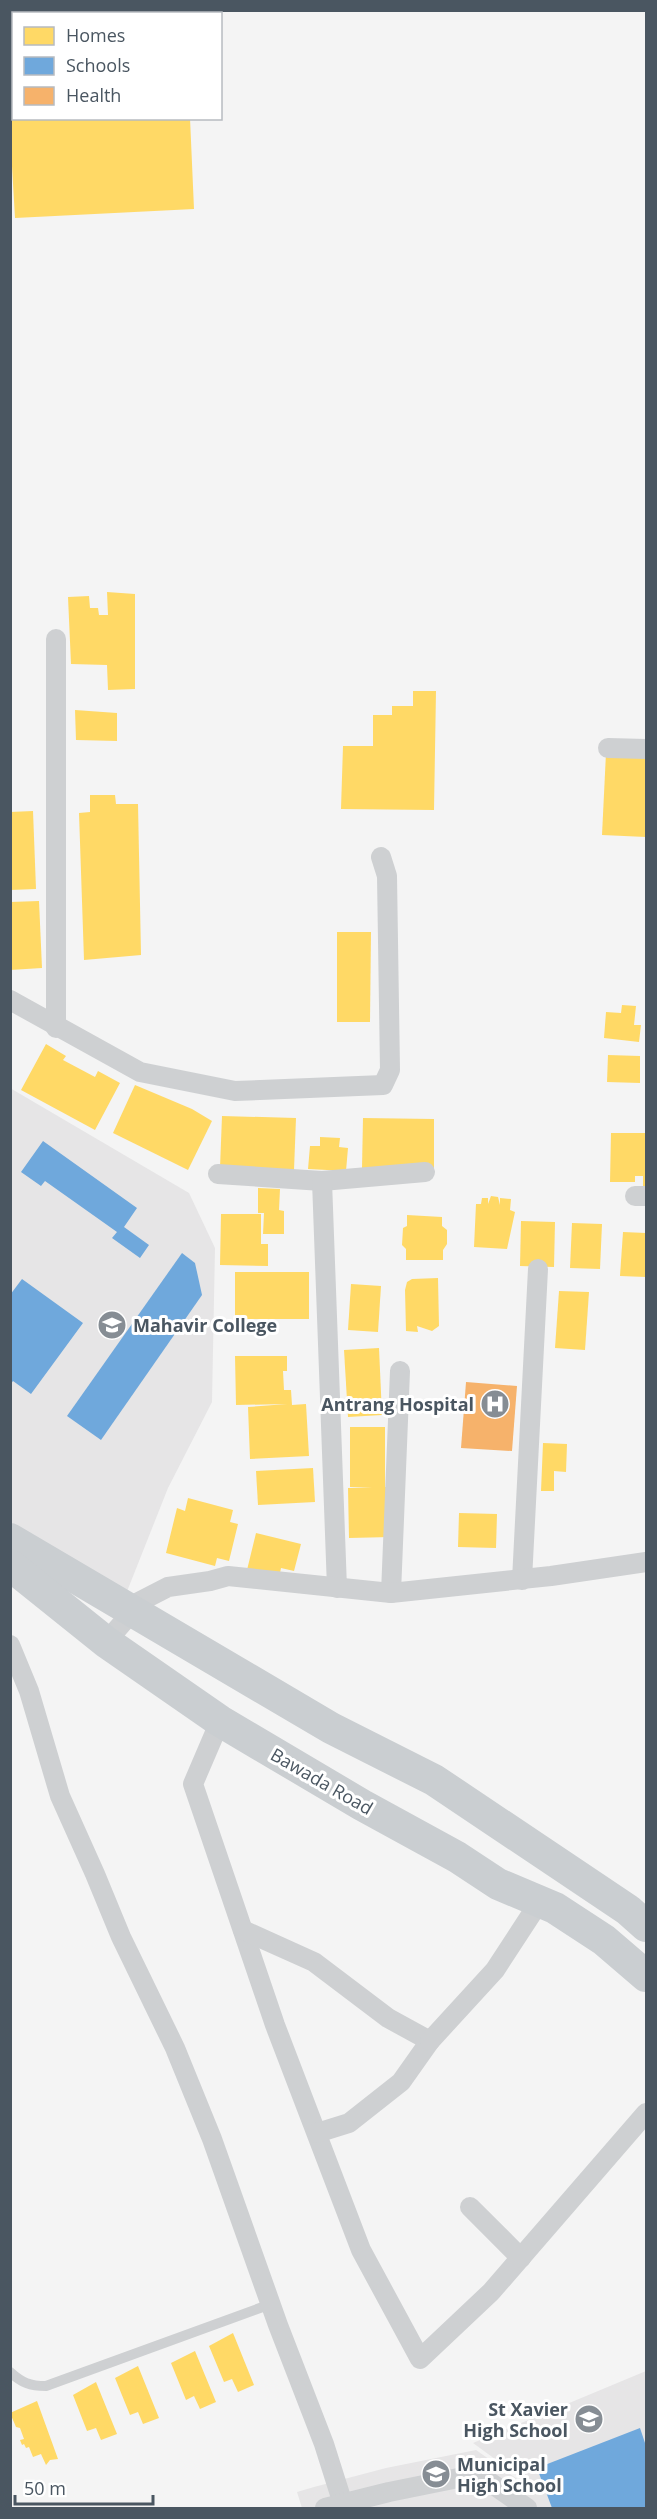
<svg xmlns="http://www.w3.org/2000/svg" width="657" height="2519" font-family="'Open Sans',sans-serif">
  <style>
    .education { fill: #e6e5e6 }
    .homes { fill: #ffd966 }
    .schools { fill: #6fa8dc }
    .health { fill: #f6b26b }
    .lines { fill: none; stroke-linecap: round; stroke-linejoin: round }
    .lane { stroke: #ced0d2; stroke-width: 10 }
    .street { stroke: #ced0d2; stroke-width: 20 }
    .primary { stroke: #caced1; stroke-width: 32 }
    .labels { text-anchor: middle; dominant-baseline: central; stroke-width: 6; stroke-linejoin: round; paint-order: stroke }
    .poi-label { font-size: 18px; font-weight: bold; fill: #4a5661; stroke: #fff; text-anchor: start }
    .street-label { font-size: 18px; fill: #4a5661; stroke: #fff }
  </style>
  <rect width="100%" height="100%" fill="#f4f4f4"/>
  <g class="education">
    <polygon points="10,1088 189,1193 215,1248 212,1402 168,1488 124,1599 11,1534"/>
    <polygon points="646,2371 646,2508 302,2508 297,2492 314,2487 386,2468 476,2450 523,2483 521,2478 473,2443"/>
  </g>
  <g class="homes">
    <polygon points="14,54 14,118 190,118 194,209 15,218 10,132 10,55"/>
    <polygon points="107,592 135,594 135,689 108,690 107,665 71,664 68,597 89,596 90,608 98,608 99,615 108,615"/>
    <polygon points="413,691 436,691 434,810 341,809 343,746 373,746 373,715 392,715 392,706 413,706"/>
    <polygon points="75,710 117,713 117,741 76,740"/>
    <polygon points="606,753 646,755 646,837 602,835"/>
    <polygon points="90,795 115,795 116,804 138,804 141,955 84,960 79,813 90,812"/>
    <polygon points="33,811 36,889 10,890 10,812"/>
    <polygon points="39,901 42,968 10,970 10,902"/>
    <polygon points="337,932 371,932 370,1022 337,1022"/>
    <polygon points="622,1005 636,1006 634,1025 641,1025 639,1042 604,1038 606,1012 621,1013"/>
    <polygon points="46,1044 66,1056 63,1060 95,1077 98,1071 120,1083 95,1130 21,1090"/>
    <polygon points="608,1055 640,1056 640,1083 607,1082"/>
    <polygon points="135,1085 192,1109 212,1121 188,1170 113,1133"/>
    <polygon points="222,1116 296,1118 294,1170 220,1168"/>
    <polygon points="363,1118 434,1119 434,1169 362,1168"/>
    <polygon points="611,1133 646,1133 646,1186 643,1186 643,1176 635,1176 635,1182 610,1182"/>
    <polygon points="320,1137 340,1138 339,1147 348,1148 346,1171 308,1169 310,1146 320,1146"/>
    <polygon points="258,1188 280,1189 279,1210 284,1211 284,1234 263,1234 264,1213 258,1213"/>
    <polygon points="491,1196 498,1197 500,1205 500,1198 511,1199 510,1210 515,1212 507,1249 474,1247 476,1204 481,1204 482,1198 488,1198 488,1204"/>
    <polygon points="221,1214 261,1214 261,1244 268,1244 268,1266 220,1265"/>
    <polygon points="407,1215 442,1217 442,1226 447,1230 447,1244 443,1250 443,1260 406,1260 406,1249 402,1245 403,1228 407,1226"/>
    <polygon points="521,1221 555,1222 554,1267 520,1266"/>
    <polygon points="572,1223 602,1224 600,1269 570,1268"/>
    <polygon points="623,1232 646,1233 646,1277 620,1276"/>
    <rect x="235" y="1272" width="74" height="47"/>
    <polygon points="438,1278 439,1326 432,1331 417,1326 418,1332 406,1331 405,1290 407,1282 412,1279"/>
    <polygon points="351,1284 381,1286 378,1332 348,1330"/>
    <polygon points="559,1291 589,1292 585,1350 555,1348"/>
    <polygon points="379,1348 382,1415 348,1417 344,1350"/>
    <polygon points="235,1356 287,1356 287,1371 283,1371 284,1390 291,1390 292,1405 306,1404 309,1456 250,1459 248,1407 287,1404 236,1405"/>
    <polygon points="350,1427 385,1427 385,1487 389,1487 391,1537 349,1538 348,1488 372,1488 350,1487"/>
    <polygon points="543,1443 567,1444 566,1472 554,1471 554,1491 541,1491"/>
    <polygon points="313,1468 315,1502 258,1505 256,1471"/>
    <polygon points="188,1498 233,1510 230,1522 238,1524 229,1561 217,1558 215,1566 166,1553 177,1508 185,1511"/>
    <polygon points="459,1513 497,1514 496,1548 458,1547"/>
    <polygon points="256,1533 301,1544 294,1571 281,1568 279,1578 247,1570"/>
    <polygon points="233,2333 254,2385 238,2392 232,2379 224,2382 209,2346"/>
    <polygon points="195,2351 216,2402 200,2409 194,2396 186,2400 171,2363"/>
    <polygon points="138,2366 159,2418 143,2424 138,2412 130,2415 115,2378"/>
    <polygon points="96,2382 117,2434 101,2440 96,2428 87,2431 73,2395"/>
    <polygon points="37,2401 58,2459 50,2460 46,2465 41,2454 33,2457 29,2447 26,2448 24,2444 22,2445 20,2440 24,2439 20,2428 16,2427 10,2413"/>
  </g>
  <g class="schools">
    <polygon points="43,1141 137,1208 124,1227 149,1245 140,1258 112,1238 117,1232 45,1181 41,1186 21,1172"/>
    <polygon points="182,1253 195,1263 202,1295 101,1440 67,1416"/>
    <polygon points="22,1279 83,1323 31,1394 13,1381 10,1385 10,1295"/>
    <polygon points="640,2428 646,2446 646,2508 552,2508 537,2468"/>
  </g>
  <polygon class="health" points="466,1382 517,1386 512,1451 461,1448"/>
  <g class="lines">
    <path class="lane" d="M10,2372C22,2383 30,2386 46,2386L271,2304"/>
    <g class="street">
      <polyline points="50,14 78,10"/>
      <polyline points="10,18 14,17"/>
      <polyline points="608,748 646,749"/>
      <polyline points="10,1000 140,1072 235,1091 383,1085 390,1070 387,876 381,857"/>
      <polyline points="56,1028 56,639"/>
      <polyline points="218,1174 322,1181 425,1172"/>
      <polyline points="322,1181 337,1588"/>
      <polyline points="635,1196 646,1196"/>
      <polyline points="522,1580 538,1269"/>
      <polyline points="391,1593 400,1371"/>
      <polyline points="106,1642 132,1612 133,1605 168,1587 210,1581 228,1576 391,1593 551,1576 646,1562"/>
      <polyline points="10,1645 29,1691 60,1796 95,1874 121,1937 175,2048 212,2139 278,2325 324,2444 343,2504"/>
      <polyline points="220,1721 193,1784 275,2025 361,2250 420,2359 491,2292 646,2113"/>
      <polyline points="243,1930 314,1962 388,2018 430,2041 401,2082 349,2123 317,2133"/>
      <polyline points="430,2041 495,1970 540,1901"/>
      <polyline points="470,2207 521,2258"/>
      <polyline points="325,2508 389,2492 478,2474 527,2508"/>
    </g>
    <g class="primary">
      <polyline points="10,1539 331,1728 434,1780 628,1910 646,1926"/>
      <polyline points="10,1565 106,1642 220,1721 362,1805 457,1857 498,1884 555,1908 604,1940 646,1976"/>
    </g>
  </g>
  <defs>
    <g id="university-disc" transform="scale(1.5)"><circle r="9.5" fill="#868d94" stroke="#fff"/><path d="M0-5L7-2L0 1L-7-2ZM-4 1L0 2.5L4 1V4Q0 6-4 4Z" fill="#fff"/></g>
    <g id="hospital-disc" transform="scale(1.5)"><circle r="9.5" fill="#868d94" stroke="#fff"/><path d="M-5-5h3v3.5h4V-5h3V5h-3V1.5h-4V5h-3Z" fill="#fff"/></g>
    <g id="school-disc" transform="scale(1.5)"><circle r="9.5" fill="#868d94" stroke="#fff"/><path d="M0-5L7-2L0 1L-7-2ZM-4 1L0 2.5L4 1V4Q0 6-4 4Z" fill="#fff"/></g>
  </defs>
  <g fill-rule="evenodd">
    <use href="#university-disc" x="112" y="1325"/>
    <use href="#hospital-disc" x="495" y="1404"/>
    <use href="#school-disc" x="589" y="2419"/>
    <use href="#school-disc" x="436" y="2474"/>
  </g>
  <g class="labels">
    <g class="poi-label">
      <text x="133" y="1325">Mahavir College</text>
      <text x="474" y="1404" text-anchor="end">Antrang Hospital</text>
      <text x="568" y="2409" text-anchor="end">St Xavier<tspan x="568" dy="21">High School</tspan></text>
      <text x="457" y="2464">Municipal<tspan x="457" dy="21">High School</tspan></text>
    </g>
    <g class="street-label">
      <text transform="translate(322 1781) rotate(30)">Bawada Road</text>
    </g>
  </g>
  <rect width="657" height="2519" fill="none" stroke="#4a5661" stroke-width="24"/>
  <rect x="12" y="12" width="210" height="108" fill="#ffffff" stroke="#b7bbc0" stroke-width="1.5"/>
  <rect x="24" y="27" width="30" height="18" fill="#ffd966" stroke="#b7bbc0" stroke-width="1.5"/>
  <text x="66" y="42" font-size="18" fill="#4a5661">Homes</text>
  <rect x="24" y="57" width="30" height="18" fill="#6fa8dc" stroke="#b7bbc0" stroke-width="1.5"/>
  <text x="66" y="72" font-size="18" fill="#4a5661">Schools</text>
  <rect x="24" y="87" width="30" height="18" fill="#f6b26b" stroke="#b7bbc0" stroke-width="1.5"/>
  <text x="66" y="102" font-size="18" fill="#4a5661">Health</text>
  <path d="M15 2495v9h138v-9" fill="none" stroke="#4a5661" stroke-width="3"/>
  <text x="24" y="2495" font-size="18" fill="#4a5661" stroke="#ffffff" stroke-width="4.5" paint-order="stroke">50 m</text>
</svg>
